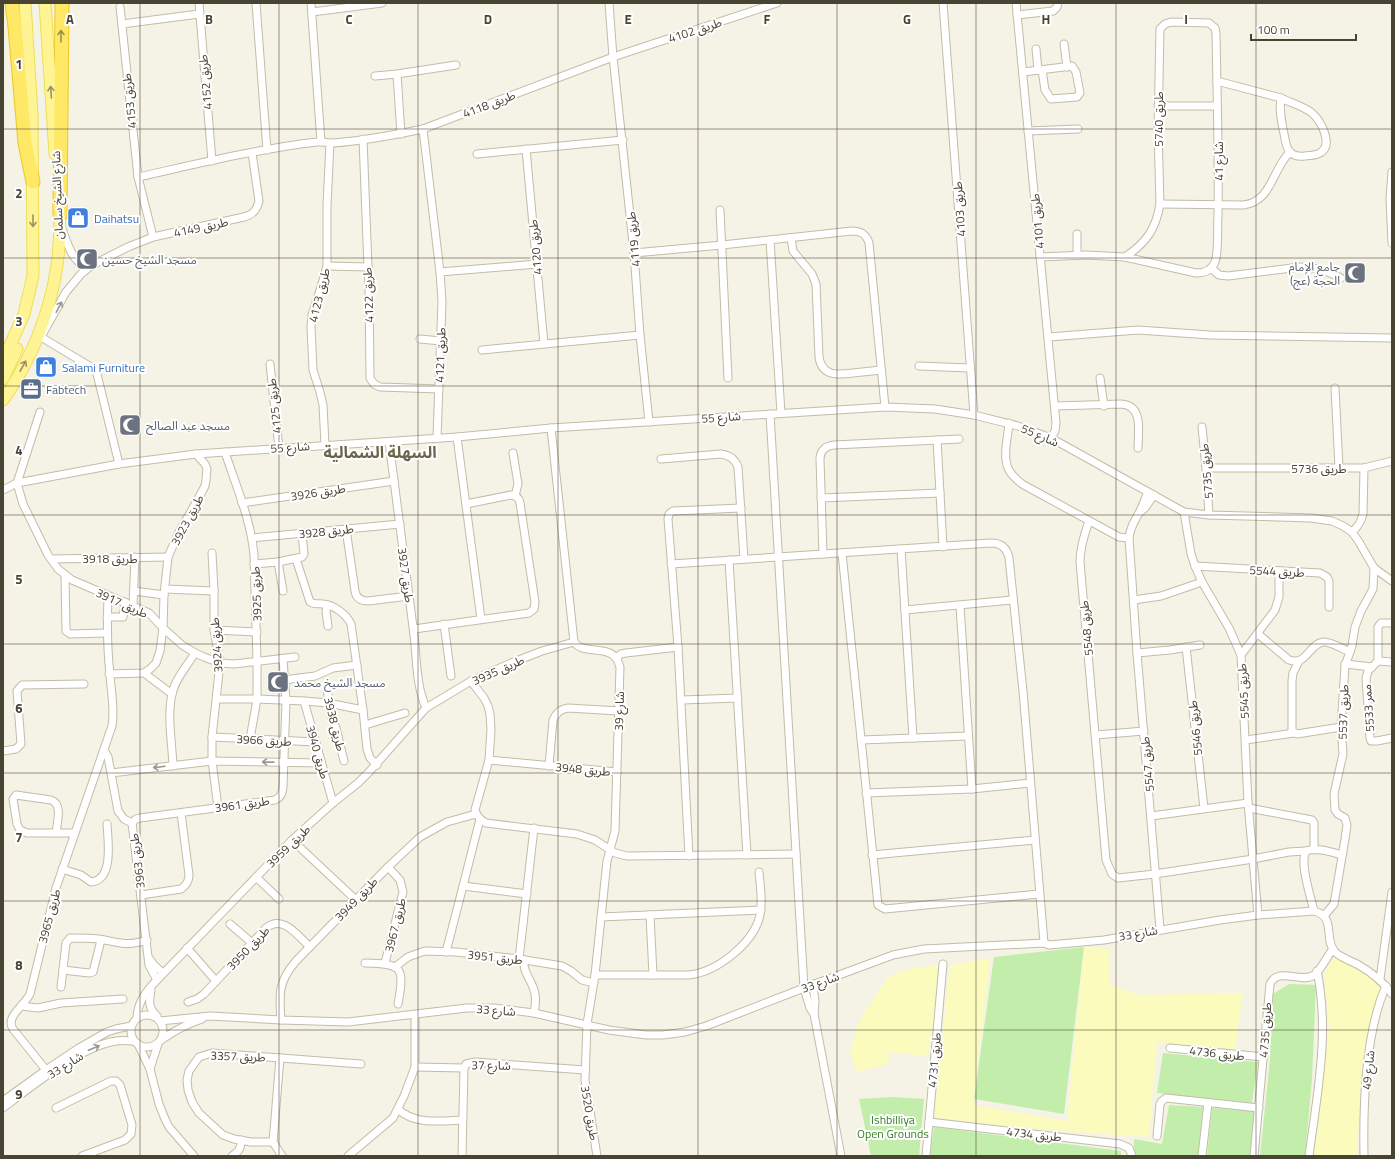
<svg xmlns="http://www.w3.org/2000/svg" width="1395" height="1159" font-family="'Titillium Web','Noto Sans Arabic',sans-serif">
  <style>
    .green { fill: #c3edaa }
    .sand { fill: #fcfbbe }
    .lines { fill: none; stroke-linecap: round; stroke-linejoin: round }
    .street-casing { stroke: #c1bda7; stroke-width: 9 }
    .primary-casing { stroke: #efdd59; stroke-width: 13 }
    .highway-casing { stroke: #ecc828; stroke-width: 15 }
    .street { stroke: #fff; stroke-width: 7 }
    .primary { stroke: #fff494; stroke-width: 11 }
    .highway { stroke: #ffe866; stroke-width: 13 }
    .oneway { stroke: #9a8e4a }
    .oneway2 { stroke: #9a935f }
    .oneway3 { stroke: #9a988f }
    .grid { fill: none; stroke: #484434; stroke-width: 1; stroke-opacity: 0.55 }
    .labels { text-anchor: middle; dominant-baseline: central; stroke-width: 4; stroke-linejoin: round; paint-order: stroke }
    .street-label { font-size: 12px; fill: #484434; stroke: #fff }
    .shop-label { font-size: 12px; fill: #366cbe; stroke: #fff; text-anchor: start }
    .worship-label { font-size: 12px; fill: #5b616d; stroke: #fff; text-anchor: start }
    .service-label { font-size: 12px; fill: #4e5e75; stroke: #fff; text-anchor: start }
    .park-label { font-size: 12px; fill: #347f22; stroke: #fff }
    .district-label { font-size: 16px; font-weight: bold; fill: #6c644a; stroke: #fff }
    .grid-label { font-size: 13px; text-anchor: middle; font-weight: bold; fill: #484434; stroke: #fff; stroke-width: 4; stroke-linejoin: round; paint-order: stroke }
  </style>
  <rect width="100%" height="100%" fill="#f4f3e6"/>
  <g class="green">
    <polygon points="1084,947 1064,1114 974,1099 994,957"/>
    <polygon points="1289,984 1316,985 1312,1080 1305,1156 1260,1156 1270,1059 1273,994"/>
    <polygon points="1163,1053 1258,1062 1252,1103 1157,1093"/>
    <polygon points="893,1097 924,1099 919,1156 871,1156 859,1099"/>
    <polygon points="1169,1105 1203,1107 1198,1156 1134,1156 1134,1139 1162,1144"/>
    <polygon points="1212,1108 1254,1111 1250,1156 1207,1156"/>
    <polygon points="934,1127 1121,1151 1121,1156 930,1156"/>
  </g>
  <g class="sand">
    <path d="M1084,947L1109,949V984L1139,995L1243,993L1235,1050L1157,1042L1149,1137C1077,1133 1006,1127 934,1117L950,965L990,958L973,1105L1067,1121Z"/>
    <polygon points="1335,956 1373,979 1381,988 1370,1019 1361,1079 1357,1156 1313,1156 1319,1115 1329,1027 1324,974"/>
    <polygon points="943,964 928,1056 890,1052 888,1064 856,1072 850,1051 859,1022 888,977 909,969"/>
  </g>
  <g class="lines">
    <g class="street-casing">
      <g id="street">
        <polyline points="199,3 212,161"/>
        <polyline points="256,3 267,150"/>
        <polyline points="311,3 321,142"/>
        <polyline points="609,3 613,57 634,253 640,335 649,422"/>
        <polyline points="943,3 974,415"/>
        <polyline points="1016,3 1056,423 1055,431 1051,438"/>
        <polyline points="120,7 138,177 153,237"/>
        <polyline points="312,12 382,3"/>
        <polyline points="1017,15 1053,11 1057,7 1058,3"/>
        <polyline points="122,24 199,14"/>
        <polyline points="1064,44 1067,67"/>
        <polyline points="1036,49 1038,70"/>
        <polyline points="1023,72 1072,66 1076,72 1080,93 1077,97 1051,99 1045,90 1042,70"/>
        <polyline points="397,74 401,134"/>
        <polyline points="375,76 397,74 456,65"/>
        <polyline points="1217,81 1281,98"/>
        <path d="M1281,98C1291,103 1303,106 1312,113C1321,121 1334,145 1320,153C1315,156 1309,155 1305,156C1299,157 1294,156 1290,152C1285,147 1285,136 1283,129C1281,118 1279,109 1281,98Z"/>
        <polyline points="1158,106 1217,106"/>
        <polyline points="423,129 440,272 442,301 437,438"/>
        <polyline points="1028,131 1078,129"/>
        <polyline points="363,139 368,267 369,285 370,378 374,384 380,387 439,389"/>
        <polyline points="526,149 544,344"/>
        <polyline points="477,154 623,140"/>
        <polyline points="1392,172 1390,198 1392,243"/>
        <path d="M138,177C197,164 257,149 317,142C323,141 327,143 333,143C363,141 394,135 423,129L613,57L777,3"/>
        <path d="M1160,204L1243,205C1272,202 1272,169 1290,152"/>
        <polyline points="720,210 728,378"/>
        <path d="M61,226C65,236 70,256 79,262C82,264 87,264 92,265"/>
        <polyline points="1077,234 1077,255"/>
        <path d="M791,238L793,251L812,274L816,284L819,357C822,377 838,375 853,373C863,372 872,371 881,370"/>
        <polyline points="770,240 781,413"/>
        <path d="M634,253L722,245L852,231C861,231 866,234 869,243L885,407"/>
        <path d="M1040,257L1086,255L1125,257L1196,273C1204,273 1212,270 1215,262C1219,252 1217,227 1218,216C1219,155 1217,94 1216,33L1215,28L1209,23L1171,22L1165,24L1160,29L1158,130L1160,204C1156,229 1146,243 1125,257"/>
        <polyline points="327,266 368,267"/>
        <path d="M1211,268L1219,275L1228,276L1300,267C1315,267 1328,271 1341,278"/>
        <polyline points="440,272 537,264"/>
        <path d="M42,335L66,292L81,274L92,265L128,247L153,237L244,217C253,215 257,210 259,201L252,153"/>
        <polyline points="41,337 96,370 119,464"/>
        <polyline points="1049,337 1138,330 1210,335 1392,338"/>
        <polyline points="420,339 441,341"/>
        <polyline points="482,350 640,335"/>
        <polyline points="270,364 279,448"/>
        <polyline points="919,366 970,368"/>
        <polyline points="1100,378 1104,406"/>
        <polyline points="1335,388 1339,468"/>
        <path d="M1055,406L1121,404C1144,405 1138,433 1138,448"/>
        <polyline points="40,412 17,483 23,504 48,555 58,569 72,580 149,613 163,628 182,645 195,653 204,657 220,663 234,664 295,657"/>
        <polyline points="770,414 804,988 810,1008 814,1014 841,1156"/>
        <path d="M1009,423C1008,437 1002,457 1009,470C1012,476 1017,480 1022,484L1119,537L1129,538"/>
        <polyline points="1202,427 1206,468 1209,515"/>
        <path d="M551,428L574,642C583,655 606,645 616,658C618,660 619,665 620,667L615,831L607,861L595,975L587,1024L585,1080L597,1156"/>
        <polyline points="457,437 481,619"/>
        <polyline points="937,440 943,547"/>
        <path d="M389,442C397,503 405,565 413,627C417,653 415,683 426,708"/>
        <polyline points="325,445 323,405 320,392 313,370 311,327 312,315 322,284 327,266 327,205 330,143"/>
        <path d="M225,452C236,486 251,520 254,555L257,662V699L250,739"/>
        <polyline points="513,453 518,484 515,496"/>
        <path d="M661,459L721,454C729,455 735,459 738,467L744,559"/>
        <polyline points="1206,468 1364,468 1392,461"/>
        <polyline points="3,490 17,483 119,464 196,454 457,437 551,428 885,407 935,409 974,415 1018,426 1051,438 1184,512 1209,515 1311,518 1332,521 1343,526 1352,532 1359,542 1374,568 1392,581"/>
        <path d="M1148,492C1145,499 1142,507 1139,513C1134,522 1130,528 1129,538L1137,653L1160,929"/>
        <polyline points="821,498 940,493"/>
        <polyline points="242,503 394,481"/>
        <polyline points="1140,512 1145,508 1154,495"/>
        <polyline points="1184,512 1191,554 1195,566 1202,582 1229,628 1241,655 1248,803 1258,915"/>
        <path d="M1089,521C1084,535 1080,548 1080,562L1106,860L1112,874L1118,878L1155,874L1253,859L1289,852L1306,851"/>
        <path d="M346,529L355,591C356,598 361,601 368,601L409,596"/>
        <path d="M1352,532C1358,527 1361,522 1363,514L1364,468"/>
        <polyline points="252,538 400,524"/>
        <polyline points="901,549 913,738"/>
        <polyline points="212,553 214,591 214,630 220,663 212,737 212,761 218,808"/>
        <polyline points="842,553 878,905 885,909 1039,894"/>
        <path d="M823,554L820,459C820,451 825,446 834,445L959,439"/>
        <polyline points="51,559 168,557"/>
        <path d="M296,559L310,602C315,605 318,603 323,604C334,605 346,614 351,624L363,710L367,749L370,758L377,765"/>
        <polyline points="729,560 747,855"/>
        <polyline points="278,562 283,591"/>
        <polyline points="254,564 278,562 302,557 304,554 302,533"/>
        <path d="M671,564L991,543C1001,543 1007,548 1009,558L1023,691L1044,943"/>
        <polyline points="1195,566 1320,573 1327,577 1329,581 1329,607"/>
        <polyline points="65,575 66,631 70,634 107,633"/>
        <polyline points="165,589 214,591"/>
        <polyline points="134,591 164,595"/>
        <polyline points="1134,600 1161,596 1202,582"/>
        <polyline points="327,605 326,612 328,626"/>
        <polyline points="133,606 135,557"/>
        <polyline points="960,606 972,789"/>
        <polyline points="905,610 1012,600"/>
        <polyline points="107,617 123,617 125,602"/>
        <polyline points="1392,623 1381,623 1378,627 1378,661 1368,671 1366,678 1370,738 1371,741 1377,741 1392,738"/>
        <polyline points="444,624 451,676"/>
        <path d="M414,629L529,613L534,609L535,602L520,503C519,498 516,495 511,495L466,504"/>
        <polyline points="214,630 257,632"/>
        <path d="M1258,634L1289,660C1307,666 1309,644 1323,642C1331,641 1342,649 1350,652"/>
        <polyline points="1186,647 1204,808"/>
        <polyline points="1137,653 1170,650 1200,645"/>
        <polyline points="1241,655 1275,610 1279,597 1279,571"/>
        <polyline points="616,658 621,654 626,653 678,647"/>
        <polyline points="1299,661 1293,673 1292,681 1292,731 1297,734 1341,727"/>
        <polyline points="1378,661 1392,662"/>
        <polyline points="1345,664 1372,667"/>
        <polyline points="144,673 172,694"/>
        <polyline points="109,674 144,673 150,669 156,663 160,651 163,628 164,595 168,557 178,534 198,499 205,486 206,480 207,469 205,464 196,454"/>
        <polyline points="284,680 315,676 333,668 357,665"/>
        <path d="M471,681L484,698L488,706L490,714L491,730L489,760L475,810C477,816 480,820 486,823L577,834L595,840L615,853L627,856L796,854"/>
        <polyline points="327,688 331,716 336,728 344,761"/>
        <polyline points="217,699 257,699 304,701 328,703 363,710"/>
        <polyline points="682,700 738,698"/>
        <polyline points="304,701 333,803"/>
        <polyline points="365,725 405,713"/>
        <polyline points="1096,735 1144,731"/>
        <polyline points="212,737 316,742"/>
        <polyline points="861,740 968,736"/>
        <polyline points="1246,740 1294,733"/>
        <polyline points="104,750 108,757 118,811 124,819 132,823 149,965 157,980"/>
        <polyline points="3,751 16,749 21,744 17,691 22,685 84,684"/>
        <polyline points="489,760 617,772"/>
        <path d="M173,766C172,742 167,717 172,694C175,679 187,666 195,653"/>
        <path d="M549,766L553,720C556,713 560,709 568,708L619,711"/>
        <polyline points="111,773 212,761 321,763"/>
        <polyline points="866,793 972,789 1030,783"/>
        <path d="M16,795L51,800C63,804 57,823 56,833H27L20,830L17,824L13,799Z"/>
        <polyline points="1249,808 1312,820 1314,823 1314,850"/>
        <polyline points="1151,816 1248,803"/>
        <path d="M132,823L136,819L140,818L275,800C281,797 282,794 283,787L286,701L283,659"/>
        <polyline points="56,833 74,833"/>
        <polyline points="292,840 356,900"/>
        <polyline points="872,855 1035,840"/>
        <polyline points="689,856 678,647 668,519 669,514 673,511 741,508"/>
        <path d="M62,869L81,875L91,882C114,880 108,841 107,824"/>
        <polyline points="256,877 279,899"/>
        <polyline points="463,886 480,819"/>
        <path d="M141,895L181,889C187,885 189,881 189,875L181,813"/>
        <path d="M1314,911C1311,898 1299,862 1306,851C1317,847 1331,852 1342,855"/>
        <polyline points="650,915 653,975"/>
        <polyline points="1324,916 1334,904 1345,839 1347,825 1345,818 1338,814 1335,810 1334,794 1343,754 1341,727 1345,666 1352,646 1355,627 1361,611 1373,589 1374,568"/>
        <polyline points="601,917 761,910"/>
        <polyline points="230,924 252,943"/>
        <polyline points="187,948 216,981"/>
        <polyline points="446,952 463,886 527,894"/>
        <polyline points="149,958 154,965 163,973"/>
        <polyline points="519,959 534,828"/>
        <path d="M524,960C523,971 529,977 533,987C537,996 536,1004 534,1013"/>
        <path d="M365,963C402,964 405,966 398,1004"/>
        <polyline points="385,963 403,892 400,880 388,867"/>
        <polyline points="395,967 408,957 419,953 425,951 456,952 519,959 562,966 571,971 582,980 594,983"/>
        <polyline points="63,970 89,973 93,972 101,940"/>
        <path d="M595,975H689C717,972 754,943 760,915C763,901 760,885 759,872"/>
        <polyline points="1380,979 1392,892"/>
        <polyline points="813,984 815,1002 814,1014"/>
        <path d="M61,987L66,943L70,938C80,938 89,938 99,939C119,942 126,947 147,940"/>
        <path d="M151,990C149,1001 148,1008 157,1016"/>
        <path d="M188,1002L197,999L204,994L266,928C283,914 298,936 310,947"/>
        <polyline points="21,1006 38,1008 61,1003 123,999"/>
        <circle cx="147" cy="1031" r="16"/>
        <path d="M137,1018C137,1003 147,990 157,980L292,840L333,803L358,783L369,772L426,708L471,681L511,663L542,651L574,642"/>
        <path d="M281,1020C279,994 278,982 296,961L388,867L420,837L447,822L476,814"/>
        <path d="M160,1021L210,1016L281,1020L348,1022L467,1008H494L534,1013L609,1030L646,1035H663L685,1032L706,1026L804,988L893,955L924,949L1044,943L1049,945L1104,940L1220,920L1258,915L1314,911C1337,917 1323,939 1335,952C1340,957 1350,961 1357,964C1371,972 1382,980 1392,994"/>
        <path d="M161,1040C174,1031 187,1024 202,1019"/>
        <polyline points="138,1044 150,1069 159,1104 165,1119 169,1127 194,1156"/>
        <polyline points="1170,1048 1264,1057"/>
        <polyline points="280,1058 273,1142 282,1156"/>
        <polyline points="415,1067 464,1068"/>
        <polyline points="150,1069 158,1044"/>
        <path d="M46,1070L13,1029C5,1017 24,1006 30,994L56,888L112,726C115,709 111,692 110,674C107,648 107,622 108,596"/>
        <polyline points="3,1101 46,1070 79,1048 107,1032 116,1029 131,1026"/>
        <path d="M3,1108C31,1087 81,1046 116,1041C122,1040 128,1041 134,1041"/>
        <polyline points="56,1108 111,1081 116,1081 120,1085 132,1125 131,1134 125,1140 82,1156"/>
        <path d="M398,1109C414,1125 441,1121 462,1120"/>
        <polyline points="929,1122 1120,1144 1129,1148 1132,1156"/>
        <polyline points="1157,1136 1160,1104 1162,1101 1166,1098 1259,1108"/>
        <polyline points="273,1142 251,1142 234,1139 223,1135 199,1113 192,1102 188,1090 187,1080 189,1071 199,1057 212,1053 361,1064"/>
        <path d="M232,1156C239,1151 241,1149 241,1140"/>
        <polyline points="348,1156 393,1118 404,1096 415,1067 415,1015"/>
        <polyline points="462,1156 464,1068 466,1064 475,1062 585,1070"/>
        <polyline points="926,1156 943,964"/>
        <polyline points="1202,1156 1208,1103"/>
        <path d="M1254,1156L1270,984C1279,966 1301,984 1314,975C1322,969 1327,956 1333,949"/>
        <path d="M1309,1156C1317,1095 1330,1032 1317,971"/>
        <path d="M1364,1156C1363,1105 1365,1033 1386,986"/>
      </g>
    </g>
    <g class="primary-casing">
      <g id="primary">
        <polyline points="45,3 55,154"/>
        <polyline points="3,361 24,314 33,276 32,114 25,3"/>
        <polyline points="3,379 17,349"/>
        <path d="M3,400C42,345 64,275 59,207"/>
      </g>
    </g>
    <g class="highway-casing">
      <g id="highway">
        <polyline points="12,3 15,27 25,143 33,182"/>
        <polyline points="60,215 62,3"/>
      </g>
    </g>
    <use href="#street" class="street"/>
    <use href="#primary" class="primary"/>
    <use href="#highway" class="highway"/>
  </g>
  <defs><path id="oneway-shaft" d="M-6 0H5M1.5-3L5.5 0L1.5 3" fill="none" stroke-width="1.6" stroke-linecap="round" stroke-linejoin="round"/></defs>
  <use class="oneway" href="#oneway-shaft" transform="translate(61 36) rotate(-90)"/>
  <g class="oneway2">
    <use href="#oneway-shaft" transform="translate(51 92) rotate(-94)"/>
    <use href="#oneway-shaft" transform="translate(33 221) rotate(90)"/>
    <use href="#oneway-shaft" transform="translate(23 366) rotate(-61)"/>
  </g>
  <g class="oneway3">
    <use href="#oneway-shaft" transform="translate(59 307) rotate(-62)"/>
    <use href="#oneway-shaft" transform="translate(268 762) rotate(-179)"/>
    <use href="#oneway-shaft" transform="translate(159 767) rotate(173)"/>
    <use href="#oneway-shaft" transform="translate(94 1048) rotate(-23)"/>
  </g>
  <path class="grid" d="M140,3V1156M279,3V1156M418,3V1156M558,3V1156M698,3V1156M837,3V1156M976,3V1156M1116,3V1156M1256,3V1156M3,129H1392M3,258H1392M3,386H1392M3,515H1392M3,644H1392M3,773H1392M3,901H1392M3,1030H1392"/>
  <defs>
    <g id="shop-square" transform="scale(1.15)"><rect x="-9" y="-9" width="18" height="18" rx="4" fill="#3f7fe0" stroke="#fff"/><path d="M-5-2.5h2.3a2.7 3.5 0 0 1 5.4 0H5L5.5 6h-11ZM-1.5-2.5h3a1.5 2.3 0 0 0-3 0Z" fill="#fff"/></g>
    <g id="mosque-square" transform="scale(1.15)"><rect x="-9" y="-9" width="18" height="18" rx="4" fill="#6b7280" stroke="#fff"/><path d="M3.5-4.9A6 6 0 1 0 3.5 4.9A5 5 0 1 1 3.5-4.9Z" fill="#fff"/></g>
    <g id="office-square" transform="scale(1.15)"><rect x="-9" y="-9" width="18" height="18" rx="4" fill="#5c6f8a" stroke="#fff"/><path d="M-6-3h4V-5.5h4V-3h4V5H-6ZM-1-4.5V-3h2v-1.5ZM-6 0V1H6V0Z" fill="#fff"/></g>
  </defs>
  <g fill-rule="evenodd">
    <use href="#shop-square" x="78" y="218"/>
    <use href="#mosque-square" x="87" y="259"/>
    <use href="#mosque-square" x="1355" y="273"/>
    <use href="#shop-square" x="46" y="367"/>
    <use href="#office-square" x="31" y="389"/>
    <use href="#mosque-square" x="130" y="425"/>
    <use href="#mosque-square" x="278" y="682"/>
  </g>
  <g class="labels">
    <g class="street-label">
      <text transform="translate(695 30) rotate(-18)">طريق 4102</text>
      <text transform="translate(205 82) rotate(-95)">طريق 4152</text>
      <text transform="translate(129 101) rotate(-96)">طريق 4153</text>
      <text transform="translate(489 104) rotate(-21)">طريق 4118</text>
      <text transform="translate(1158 119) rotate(-90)">طريق 5740</text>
      <text transform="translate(1218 161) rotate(-90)">شارع 41</text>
      <text transform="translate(57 195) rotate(-92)">شارع الشيخ سلمان</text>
      <text transform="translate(959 209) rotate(-94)">طريق 4103</text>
      <text transform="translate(1037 221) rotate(-95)">طريق 4101</text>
      <text transform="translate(201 227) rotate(-12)">طريق 4149</text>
      <text transform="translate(633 239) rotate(-95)">طريق 4119</text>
      <text transform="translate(535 247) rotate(-95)">طريق 4120</text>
      <text transform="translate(319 295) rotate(-76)">طريق 4123</text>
      <text transform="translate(368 295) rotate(-92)">طريق 4122</text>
      <text transform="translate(440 355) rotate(-88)">طريق 4121</text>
      <text transform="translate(274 406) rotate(-96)">طريق 4125</text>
      <text transform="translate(721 417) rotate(-4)">شارع 55</text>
      <text transform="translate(1040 435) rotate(23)">شارع 55</text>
      <text transform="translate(290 447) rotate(-4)">شارع 55</text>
      <text x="1319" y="468">طريق 5736</text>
      <text transform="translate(1206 471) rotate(-95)">طريق 5735</text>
      <text transform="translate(318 492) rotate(-9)">طريق 3926</text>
      <text transform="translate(187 520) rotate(-62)">طريق 3923</text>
      <text transform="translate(326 531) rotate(-6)">طريق 3928</text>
      <text x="110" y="558">طريق 3918</text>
      <text transform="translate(1277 571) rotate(3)">طريق 5544</text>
      <text transform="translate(406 575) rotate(82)">طريق 3927</text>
      <text transform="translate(256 594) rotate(-92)">طريق 3925</text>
      <text transform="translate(122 603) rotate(24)">طريق 3917</text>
      <text transform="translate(1086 628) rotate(-95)">طريق 5548</text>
      <text transform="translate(216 645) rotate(-94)">طريق 3924</text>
      <text transform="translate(498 670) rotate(-24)">طريق 3935</text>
      <text transform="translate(1243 691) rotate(-93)">طريق 5545</text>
      <text transform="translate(1368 708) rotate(-94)">ممر 5533</text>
      <text transform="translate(619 711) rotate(-88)">شارع 39</text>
      <text transform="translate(1343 712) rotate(-88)">طريق 5537</text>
      <text transform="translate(335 724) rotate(76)">طريق 3938</text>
      <text transform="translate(1195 728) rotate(-96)">طريق 5546</text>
      <text transform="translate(264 740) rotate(3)">طريق 3966</text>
      <text transform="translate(318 752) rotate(74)">طريق 3940</text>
      <text transform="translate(1147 764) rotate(-95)">طريق 5547</text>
      <text transform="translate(583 769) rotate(5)">طريق 3948</text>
      <text transform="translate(242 804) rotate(-8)">طريق 3961</text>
      <text transform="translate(288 846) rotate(-44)">طريق 3959</text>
      <text transform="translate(137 861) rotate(-97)">طريق 3963</text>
      <text transform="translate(356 899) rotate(-46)">طريق 3949</text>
      <text transform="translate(49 916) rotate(-75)">طريق 3965</text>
      <text transform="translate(395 925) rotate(-76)">طريق 3967</text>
      <text transform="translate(1138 933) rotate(-10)">شارع 33</text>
      <text transform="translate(248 948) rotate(-46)">طريق 3950</text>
      <text transform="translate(495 957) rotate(6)">طريق 3951</text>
      <text transform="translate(820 982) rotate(-20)">شارع 33</text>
      <text transform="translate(496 1010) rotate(4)">شارع 33</text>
      <text transform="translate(1265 1030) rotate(-86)">طريق 4735</text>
      <text transform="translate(1217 1053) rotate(6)">طريق 4736</text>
      <text transform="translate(238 1056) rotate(2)">طريق 3357</text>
      <text transform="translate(934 1060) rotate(-85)">طريق 4731</text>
      <text transform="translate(65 1065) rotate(-32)">شارع 33</text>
      <text transform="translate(491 1065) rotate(1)">شارع 37</text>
      <text transform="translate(1368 1070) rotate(-84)">شارع 49</text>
      <text transform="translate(590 1113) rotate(80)">طريق 3520</text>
      <text transform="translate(1034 1134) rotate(6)">طريق 4734</text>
    </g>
    <g class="shop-label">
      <text x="94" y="218">Daihatsu</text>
      <text x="62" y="367">Salami Furniture</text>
    </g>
    <g class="worship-label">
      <text x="102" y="259">مسجد الشيخ حسين</text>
      <text x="1340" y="266" text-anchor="end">جامع الإمام<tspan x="1340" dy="14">الحجة (عج)</tspan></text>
      <text x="146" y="425">مسجد عبد الصالح</text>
      <text x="294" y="682">مسجد الشيخ محمد</text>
    </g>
    <g class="service-label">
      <text x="46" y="389">Fabtech</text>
    </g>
    <g class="park-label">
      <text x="893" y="1119">Ishbilliya<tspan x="893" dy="14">Open Grounds</tspan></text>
    </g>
    <g class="district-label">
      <text x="380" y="452">السهلة الشمالية</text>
    </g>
  </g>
  <g class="grid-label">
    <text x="70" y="24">A</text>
    <text x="209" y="24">B</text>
    <text x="349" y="24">C</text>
    <text x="488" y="24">D</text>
    <text x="628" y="24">E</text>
    <text x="767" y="24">F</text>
    <text x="907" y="24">G</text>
    <text x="1046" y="24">H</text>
    <text x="1186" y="24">I</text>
    <text x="19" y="69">1</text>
    <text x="19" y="198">2</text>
    <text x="19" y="326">3</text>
    <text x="19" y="455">4</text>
    <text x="19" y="584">5</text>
    <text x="19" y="713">6</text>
    <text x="19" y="842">7</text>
    <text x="19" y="970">8</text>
    <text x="19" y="1099">9</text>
  </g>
  <rect width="1395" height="1159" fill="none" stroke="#484434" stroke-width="8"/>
  <path d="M1251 34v6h105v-6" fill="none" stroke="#484434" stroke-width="2"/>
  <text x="1257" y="34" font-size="12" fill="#484434" stroke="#ffffff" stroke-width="3" paint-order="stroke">100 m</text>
</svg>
